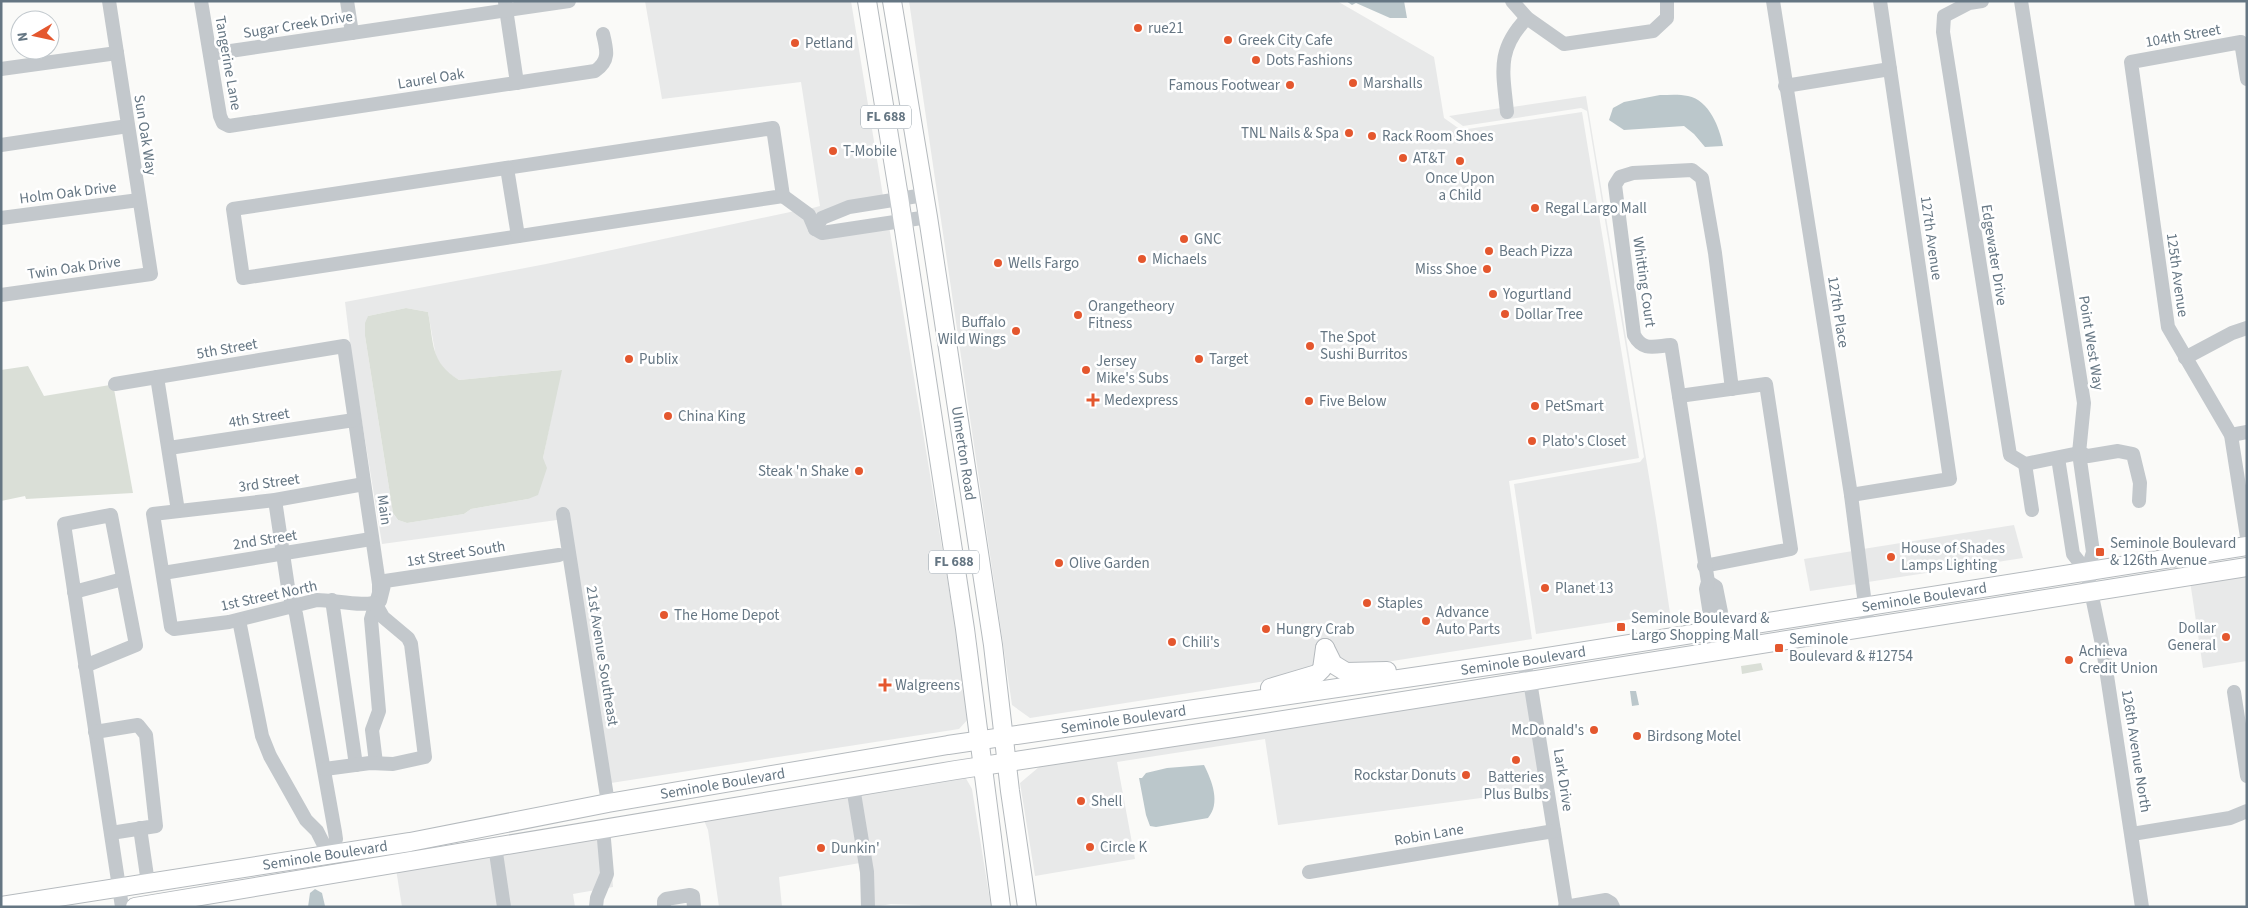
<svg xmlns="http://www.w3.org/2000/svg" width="2248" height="908" font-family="'Source Sans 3',sans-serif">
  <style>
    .built { fill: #e8e9e9; fill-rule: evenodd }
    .green { fill: #dadfd7 }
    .water { fill: #bbc7cb }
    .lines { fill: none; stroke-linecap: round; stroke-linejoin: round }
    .major-casing { stroke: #b5babe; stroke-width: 20 }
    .minor { stroke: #c3c8cc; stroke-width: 14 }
    .major { stroke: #fff; stroke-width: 18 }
    .poi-dot { fill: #e4572e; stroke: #fff; stroke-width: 2 }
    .labels { text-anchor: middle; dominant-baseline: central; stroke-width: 5; stroke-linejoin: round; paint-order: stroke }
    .shield { fill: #fff; stroke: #939fa8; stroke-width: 1 }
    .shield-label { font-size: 14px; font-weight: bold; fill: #657683 }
    .street-label { font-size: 15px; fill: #657683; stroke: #fff }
    .poi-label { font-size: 15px; fill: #657683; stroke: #fff; text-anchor: start }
  </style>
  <rect width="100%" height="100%" fill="#fafaf8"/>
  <g class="built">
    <polygon points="645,1 851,1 883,196 818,216 809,209 820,206 801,82 662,99"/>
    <polygon points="909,1 1337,1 1434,57 1444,118 1461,130 1582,112 1639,458 1509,481 1532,639 1030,718 1012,705"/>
    <polygon points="1586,96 1656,519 1670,613 1536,634 1514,484 1640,462 1644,457 1587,111 1581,108 1463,126 1449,116 1501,108 1502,117 1512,116 1512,107"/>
    <path d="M795,211L804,218L809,228L808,230L811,232L889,226L970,717L959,729L611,783L568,508L557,510L564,550L557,520L382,544L352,360L345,302L546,264ZM406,308L428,312L436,357L445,371L459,380L561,370L543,458L528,499L471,509L464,514L407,523L398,520L393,513L365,336L368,316Z"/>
    <polygon points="2014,525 2023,558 1868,582 1863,549"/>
    <polygon points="1853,551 1857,584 1810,591 1804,559"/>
    <polygon points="2247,572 2247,661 2203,668 2190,581"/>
    <polygon points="1526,689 1542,790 1278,825 1265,739 1117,762 1135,859 1035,876 1020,783 1045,762"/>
    <polygon points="964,775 972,789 991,907 921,907 920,905 891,904 874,907 859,792"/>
    <polygon points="848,794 860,863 779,877 782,907 719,907 708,830 703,818"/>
    <polygon points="609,834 613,887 573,894 575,907 509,907 501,851"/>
    <polygon points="491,853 498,907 402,907 396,869"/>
  </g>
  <g class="green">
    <path d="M406,308L428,312C434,344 430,362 459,380L562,370L543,458L547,468L538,495L528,499L471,509L464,514L407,523L398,520L393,513L365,336V323L368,316Z"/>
    <polygon points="28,366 44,396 110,385 114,389 133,493 26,499 25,496 1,501 1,370"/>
    <polygon points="1761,663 1763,670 1742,674 1741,666"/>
  </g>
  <g class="water">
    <polygon points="1346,1 1404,1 1407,18 1390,18 1356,3 1352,5"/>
    <path d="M1660,95C1669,95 1679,94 1688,96C1709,100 1720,128 1723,146L1705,147L1694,134L1684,126L1624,130L1609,120L1613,108L1624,102Z"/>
    <polygon points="1630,691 1636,691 1639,705 1632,706"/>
    <path d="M1204,765C1212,781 1221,803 1208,818L1156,827L1150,826L1146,815L1139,778H1142L1146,773L1167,768Z"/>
    <polygon points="315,889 322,893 325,906 327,907 308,907 310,893"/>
  </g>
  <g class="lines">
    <g class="major-casing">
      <g id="major">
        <polyline points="867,1 899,197 965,629 1001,907"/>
        <path id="s1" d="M892,1L928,217L993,645L1010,791L1027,907"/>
        <polyline points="1325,648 1333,664 1346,672 1387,671"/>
        <polyline points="1270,688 1317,674 1322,669 1325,648"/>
        <path id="s2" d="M1,906L410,842L608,803L948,745L1522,661L2247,546"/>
        <polyline points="135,907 956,770 1233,728 2247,567"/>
      </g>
    </g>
    <g class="minor">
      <path d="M201,1L220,116L223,123L229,126L595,71C610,61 607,50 603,34"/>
      <polyline points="347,1 352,33"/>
      <polyline points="1512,1 1527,18 1564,44 1653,31 1667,18 1667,1"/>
      <polyline points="1773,1 1851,495 1868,628"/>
      <polyline points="1982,1 1969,3 1944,16 1943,32 2010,455 2025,464 2079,453 2088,456 2118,451 2133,454 2140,483 2139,501"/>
      <polyline points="2021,1 2084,403 2079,453 2093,552 2087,572 2103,649 2142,907"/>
      <polyline points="505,2 517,83"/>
      <polyline points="210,54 569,1"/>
      <polyline points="1,69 117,53"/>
      <polyline points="2247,79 2241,42 2131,62 2168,327 2231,435 2247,537"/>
      <polyline points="1785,86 1890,69"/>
      <path d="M1507,112C1503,72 1496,50 1527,18"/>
      <polygon points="773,128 783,196 243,278 233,209"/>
      <polyline points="1,145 128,126"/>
      <polyline points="507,168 518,236"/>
      <polyline points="783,196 809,215 815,229 822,233 928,217"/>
      <polyline points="1,218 139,200"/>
      <polyline points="815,229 822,218 849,207 924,195"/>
      <polyline points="1,295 151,274 109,1"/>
      <polyline points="2185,358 2232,333 2247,328"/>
      <polyline points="157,377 178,511"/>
      <polyline points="115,384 344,346 379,584 379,593 371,619 379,711 372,730 376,763"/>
      <polyline points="1679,396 1766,384 1791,549 1704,566"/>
      <polyline points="2231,435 2247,432"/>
      <polyline points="169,448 354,420"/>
      <polyline points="2058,458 2073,554 2087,572"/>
      <polyline points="2025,464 2032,510"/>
      <path d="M364,484L275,500L153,514L171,627L174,629L229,622L317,600C335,600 366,608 380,601L385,581L559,555"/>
      <polyline points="1851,495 1950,479 1880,1"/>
      <polyline points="275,500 289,594 296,614 335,832 336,839 329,855"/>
      <polyline points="563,514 608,803"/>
      <polyline points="163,573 371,539"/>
      <polyline points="1708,582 1716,587 1721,612 1716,618 1717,625"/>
      <polyline points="74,592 123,579"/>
      <polyline points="332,600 356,765"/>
      <path d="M1716,618L1710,615L1706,589L1708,582L1671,345C1655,346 1643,352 1634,335L1615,185L1620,177L1633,173L1692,170L1702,178L1715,253L1732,389"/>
      <polyline points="239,620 262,736 270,756 306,820 317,831 329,855"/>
      <polyline points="1522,661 1530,681 1566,906"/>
      <polyline points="85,666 136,645 111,515 64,524 122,907"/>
      <polyline points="2234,692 2247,776"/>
      <polyline points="95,732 138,725 146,735 156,826 111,833"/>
      <polyline points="325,769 370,763 393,764 425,757 411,644 408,638 383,617 375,603"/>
      <polyline points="853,787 867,872 868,907"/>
      <polyline points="140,828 148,883"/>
      <polyline points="2132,834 2230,818 2247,811"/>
      <polyline points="495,846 504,907"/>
      <polyline points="1309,872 1554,831"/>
      <polyline points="596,907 597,898 607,874 603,828"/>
      <polyline points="664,907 664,901 666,899 690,895 693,896 694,907"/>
      <polyline points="1565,907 1606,900 1611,903 1613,907"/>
    </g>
    <use href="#major" class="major"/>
  </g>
  <g class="poi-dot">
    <circle cx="1138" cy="28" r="5"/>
    <circle cx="1228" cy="40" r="5"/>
    <circle cx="795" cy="43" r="5"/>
    <circle cx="1256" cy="60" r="5"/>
    <circle cx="1353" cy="83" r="5"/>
    <circle cx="1290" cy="85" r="5"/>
    <circle cx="1349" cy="133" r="5"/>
    <circle cx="1372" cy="136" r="5"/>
    <circle cx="833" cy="151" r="5"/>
    <circle cx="1403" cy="158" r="5"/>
    <circle cx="1460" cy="161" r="5"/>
    <circle cx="1535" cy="208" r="5"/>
    <circle cx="1184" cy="239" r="5"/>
    <circle cx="1489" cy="251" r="5"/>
    <circle cx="1142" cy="259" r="5"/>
    <circle cx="998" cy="263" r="5"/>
    <circle cx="1487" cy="269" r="5"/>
    <circle cx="1493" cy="294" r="5"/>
    <circle cx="1505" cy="314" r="5"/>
    <circle cx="1078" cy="315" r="5"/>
    <circle cx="1016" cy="331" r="5"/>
    <circle cx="1310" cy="346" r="5"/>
    <circle cx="629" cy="359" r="5"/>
    <circle cx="1199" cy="359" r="5"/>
    <circle cx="1086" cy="370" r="5"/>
    <path d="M1090.5 392.5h5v5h5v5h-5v5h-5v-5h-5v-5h5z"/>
    <circle cx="1309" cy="401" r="5"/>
    <circle cx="1535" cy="406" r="5"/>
    <circle cx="668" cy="416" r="5"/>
    <circle cx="1532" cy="441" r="5"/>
    <circle cx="859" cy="471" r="5"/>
    <rect x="2095" y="547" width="10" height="10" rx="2.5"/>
    <circle cx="1891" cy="557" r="5"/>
    <circle cx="1059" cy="563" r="5"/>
    <circle cx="1545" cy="588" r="5"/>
    <circle cx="1367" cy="603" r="5"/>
    <circle cx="664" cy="615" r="5"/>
    <circle cx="1426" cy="621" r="5"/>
    <rect x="1616" y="622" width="10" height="10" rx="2.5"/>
    <circle cx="1266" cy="629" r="5"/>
    <circle cx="2226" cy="637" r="5"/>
    <circle cx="1172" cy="642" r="5"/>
    <rect x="1774" y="643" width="10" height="10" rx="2.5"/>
    <circle cx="2069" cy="660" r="5"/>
    <path d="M882.5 677.5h5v5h5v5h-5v5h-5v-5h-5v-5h5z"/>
    <circle cx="1594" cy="730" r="5"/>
    <circle cx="1637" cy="736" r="5"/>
    <circle cx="1516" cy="760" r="5"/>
    <circle cx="1466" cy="775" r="5"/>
    <circle cx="1081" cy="801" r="5"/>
    <circle cx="1090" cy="847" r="5"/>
    <circle cx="821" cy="848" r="5"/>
  </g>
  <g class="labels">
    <g class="shield">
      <rect x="861" y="105.5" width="50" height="23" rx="4"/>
      <rect x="929" y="550.5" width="50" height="23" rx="4"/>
    </g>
    <g class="shield-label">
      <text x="886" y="117">FL 688</text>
      <text x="954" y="562">FL 688</text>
    </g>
    <g class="street-label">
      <text transform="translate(298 25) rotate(-9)">Sugar Creek Drive</text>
      <text transform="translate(2183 36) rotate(-10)">104th Street</text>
      <text transform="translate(228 63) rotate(80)">Tangerine Lane</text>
      <text transform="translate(431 79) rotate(-9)">Laurel Oak</text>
      <text transform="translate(145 135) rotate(81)">Sun Oak Way</text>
      <text transform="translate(68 193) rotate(-7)">Holm Oak Drive</text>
      <text transform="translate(1931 238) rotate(82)">127th Avenue</text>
      <text transform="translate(1994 255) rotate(81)">Edgewater Drive</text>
      <text transform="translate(74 268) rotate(-8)">Twin Oak Drive</text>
      <text transform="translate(2177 275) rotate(82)">125th Avenue</text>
      <text transform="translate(1644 282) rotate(82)">Whitting Court</text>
      <text transform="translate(1838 312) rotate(81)">127th Place</text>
      <text transform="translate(2091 343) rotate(81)">Point West Way</text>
      <text transform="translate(227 349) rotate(-10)">5th Street</text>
      <text transform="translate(259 418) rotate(-9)">4th Street</text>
      <text stroke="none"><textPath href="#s1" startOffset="458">Ulmerton Road</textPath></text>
      <text transform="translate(269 483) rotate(-8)">3rd Street</text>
      <text transform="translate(384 510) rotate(82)">Main</text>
      <text transform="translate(265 540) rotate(-9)">2nd Street</text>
      <text transform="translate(456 554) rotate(-9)">1st Street South</text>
      <text transform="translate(269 596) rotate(-12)">1st Street North</text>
      <text stroke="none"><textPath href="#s2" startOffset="1948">Seminole Boulevard</textPath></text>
      <text transform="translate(602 656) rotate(81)">21st Avenue Southeast</text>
      <text stroke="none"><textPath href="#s2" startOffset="1542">Seminole Boulevard</textPath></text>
      <text stroke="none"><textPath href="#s2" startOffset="1138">Seminole Boulevard</textPath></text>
      <text transform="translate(2136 751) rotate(81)">126th Avenue North</text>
      <text transform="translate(1563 780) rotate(81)">Lark Drive</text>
      <text stroke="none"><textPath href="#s2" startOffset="732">Seminole Boulevard</textPath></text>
      <text transform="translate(1429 835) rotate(-10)">Robin Lane</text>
      <text stroke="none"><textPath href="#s2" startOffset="328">Seminole Boulevard</textPath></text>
    </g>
    <g class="poi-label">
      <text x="1148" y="28">rue21</text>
      <text x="1238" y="40">Greek City Cafe</text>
      <text x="805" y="43">Petland</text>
      <text x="1266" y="60">Dots Fashions</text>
      <text x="1363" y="83">Marshalls</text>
      <text x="1280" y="85" text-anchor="end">Famous Footwear</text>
      <text x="1339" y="133" text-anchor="end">TNL Nails &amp; Spa</text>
      <text x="1382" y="136">Rack Room Shoes</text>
      <text x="843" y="151">T-Mobile</text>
      <text x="1413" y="158">AT&amp;T</text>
      <text x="1460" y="178" text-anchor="middle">Once Upon<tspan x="1460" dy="17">a Child</tspan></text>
      <text x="1545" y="208">Regal Largo Mall</text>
      <text x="1194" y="239">GNC</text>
      <text x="1499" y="251">Beach Pizza</text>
      <text x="1152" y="259">Michaels</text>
      <text x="1008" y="263">Wells Fargo</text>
      <text x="1477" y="269" text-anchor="end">Miss Shoe</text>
      <text x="1503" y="294">Yogurtland</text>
      <text x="1088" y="306">Orangetheory<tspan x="1088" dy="17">Fitness</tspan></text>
      <text x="1515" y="314">Dollar Tree</text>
      <text x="1006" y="322" text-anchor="end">Buffalo<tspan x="1006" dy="17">Wild Wings</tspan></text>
      <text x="1320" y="337">The Spot<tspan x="1320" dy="17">Sushi Burritos</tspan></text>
      <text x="639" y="359">Publix</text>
      <text x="1209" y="359">Target</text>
      <text x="1096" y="361">Jersey<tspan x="1096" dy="17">Mike's Subs</tspan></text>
      <text x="1104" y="400">Medexpress</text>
      <text x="1319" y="401">Five Below</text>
      <text x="1545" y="406">PetSmart</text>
      <text x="678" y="416">China King</text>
      <text x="1542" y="441">Plato's Closet</text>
      <text x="849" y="471" text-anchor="end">Steak 'n Shake</text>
      <text x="2110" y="543">Seminole Boulevard<tspan x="2110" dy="17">&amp; 126th Avenue</tspan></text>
      <text x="1901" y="548">House of Shades<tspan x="1901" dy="17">Lamps Lighting</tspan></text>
      <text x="1069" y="563">Olive Garden</text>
      <text x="1555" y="588">Planet 13</text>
      <text x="1377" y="603">Staples</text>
      <text x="1436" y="612">Advance<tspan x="1436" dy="17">Auto Parts</tspan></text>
      <text x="674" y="615">The Home Depot</text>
      <text x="1631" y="618">Seminole Boulevard &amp;<tspan x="1631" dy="17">Largo Shopping Mall</tspan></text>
      <text x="2216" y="628" text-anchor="end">Dollar<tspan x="2216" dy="17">General</tspan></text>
      <text x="1276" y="629">Hungry Crab</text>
      <text x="1789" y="639">Seminole<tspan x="1789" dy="17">Boulevard &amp; #12754</tspan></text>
      <text x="1182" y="642">Chili's</text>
      <text x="2079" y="651">Achieva<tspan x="2079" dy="17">Credit Union</tspan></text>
      <text x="895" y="685">Walgreens</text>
      <text x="1584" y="730" text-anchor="end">McDonald's</text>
      <text x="1647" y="736">Birdsong Motel</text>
      <text x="1456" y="775" text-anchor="end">Rockstar Donuts</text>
      <text x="1516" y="777" text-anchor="middle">Batteries<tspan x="1516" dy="17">Plus Bulbs</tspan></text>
      <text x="1091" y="801">Shell</text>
      <text x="1100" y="847">Circle K</text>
      <text x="831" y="848">Dunkin'</text>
    </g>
  </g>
  <rect width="2248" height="908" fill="none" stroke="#657683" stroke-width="5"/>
  <g transform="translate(35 35) rotate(261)"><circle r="24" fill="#ffffff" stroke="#c1c8cd"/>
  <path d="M0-4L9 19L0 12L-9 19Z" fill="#e4572e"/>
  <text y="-8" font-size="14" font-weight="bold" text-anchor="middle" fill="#657683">N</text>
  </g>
</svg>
